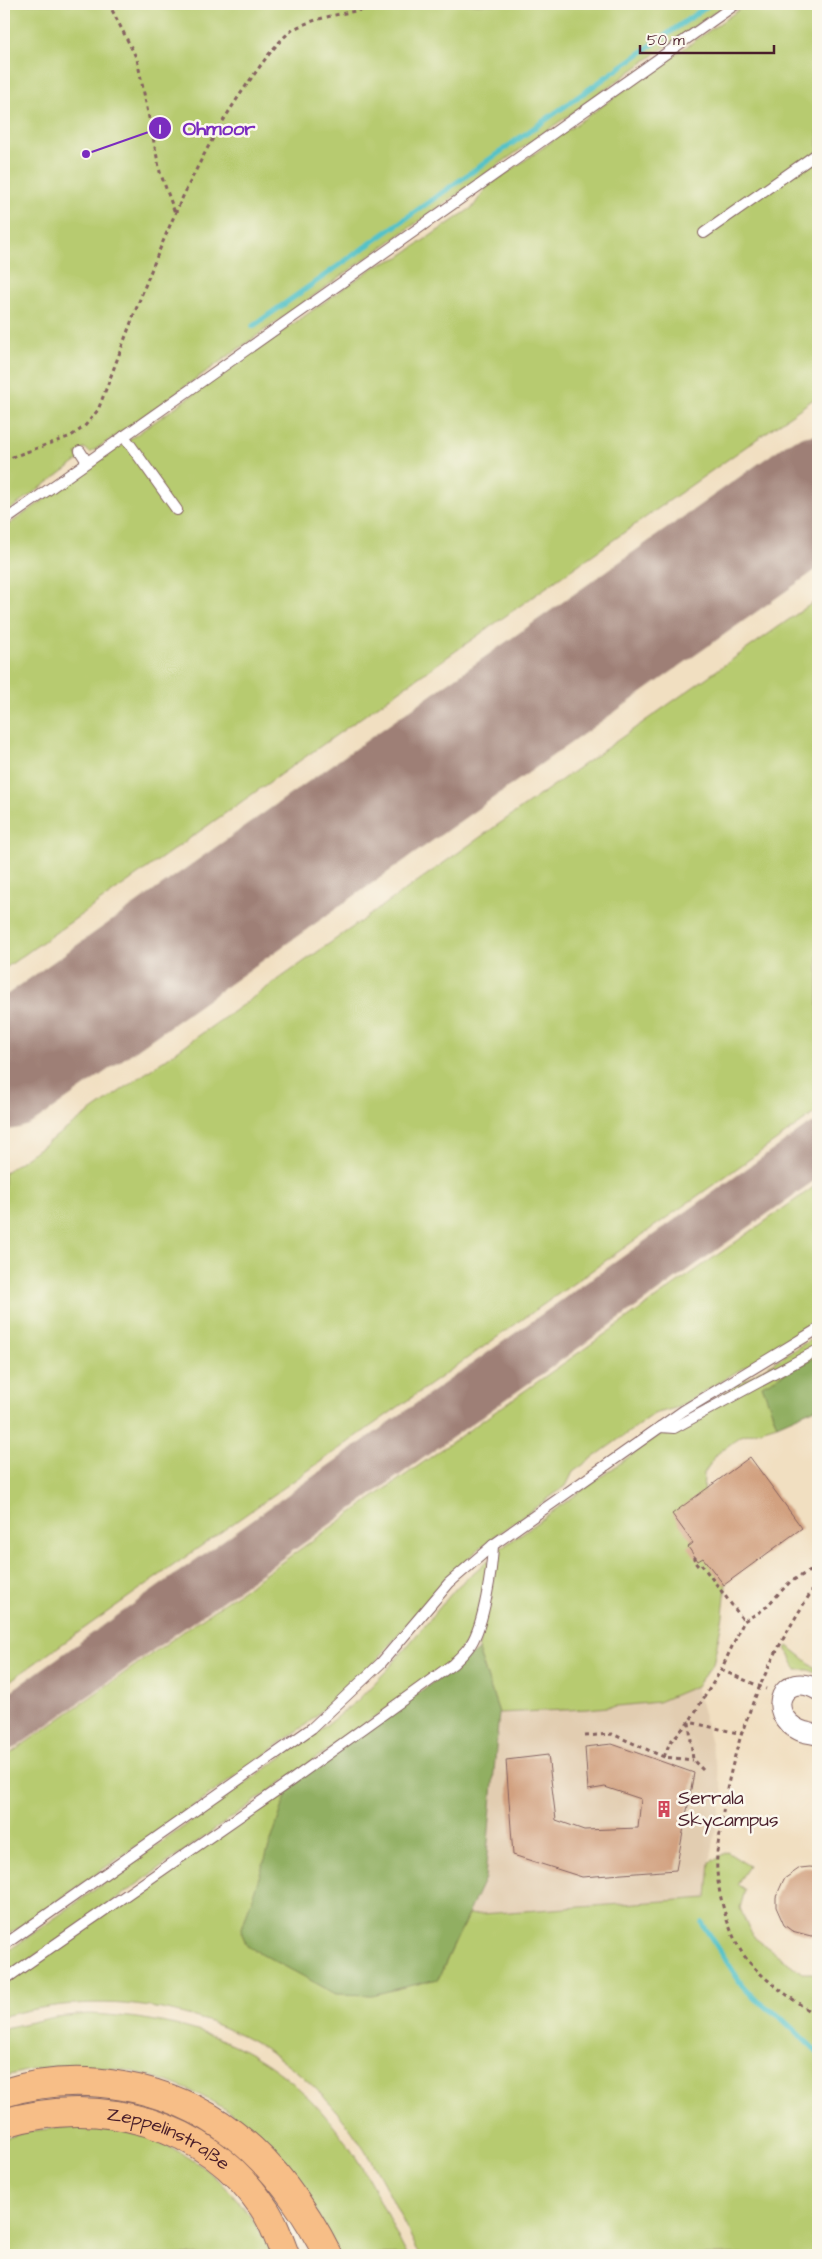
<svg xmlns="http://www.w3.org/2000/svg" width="822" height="2259" font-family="'Architects Daughter',sans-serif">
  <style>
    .built { fill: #e2cdb1 }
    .green { fill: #b7cb6f; stroke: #80754d }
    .forest { fill: #91af62; stroke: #6e6746 }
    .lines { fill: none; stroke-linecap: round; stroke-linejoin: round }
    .stream { stroke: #54c2c8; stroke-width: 5.5 }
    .taxiway { stroke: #9e7f76; stroke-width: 49 }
    .runway { stroke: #9e7f76; stroke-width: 120 }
    .building { fill: #d2a180 }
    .service-casing { stroke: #846260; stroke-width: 12 }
    .minor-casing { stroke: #846260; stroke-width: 22 }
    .trunk-casing { stroke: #846260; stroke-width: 30 }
    .path { stroke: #846260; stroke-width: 3; stroke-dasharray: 4 4; stroke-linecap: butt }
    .service { stroke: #fff; stroke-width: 10 }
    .minor { stroke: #fff; stroke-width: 20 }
    .trunk { stroke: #f7be87; stroke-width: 28 }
    .labels { text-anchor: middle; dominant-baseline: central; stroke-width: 5; stroke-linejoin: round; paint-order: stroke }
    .poi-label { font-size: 19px; fill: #4a1f2b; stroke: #fbf7ec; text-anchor: start }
    .street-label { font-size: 19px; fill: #4a1f2b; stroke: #fbf7ec }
    .leader { fill: none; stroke: #7b2cbf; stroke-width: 2 }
    .callout-dot { fill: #7b2cbf; stroke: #fbf7ec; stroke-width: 2 }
    .mark-label { font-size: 15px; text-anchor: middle; font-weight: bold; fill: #fff }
    .callout-label { font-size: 20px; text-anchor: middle; font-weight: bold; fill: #7b2cbf; stroke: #fbf7ec; stroke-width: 5; stroke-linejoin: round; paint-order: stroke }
  </style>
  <rect width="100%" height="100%" fill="#fbf7ec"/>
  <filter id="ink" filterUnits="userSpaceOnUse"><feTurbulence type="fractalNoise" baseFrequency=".02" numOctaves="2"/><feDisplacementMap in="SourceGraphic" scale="10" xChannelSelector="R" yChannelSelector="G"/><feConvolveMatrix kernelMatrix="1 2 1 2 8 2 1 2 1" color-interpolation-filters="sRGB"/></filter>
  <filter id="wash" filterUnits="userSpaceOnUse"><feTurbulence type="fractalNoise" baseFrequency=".0096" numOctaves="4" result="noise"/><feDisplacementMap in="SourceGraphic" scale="20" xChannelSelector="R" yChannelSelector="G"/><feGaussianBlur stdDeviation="1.12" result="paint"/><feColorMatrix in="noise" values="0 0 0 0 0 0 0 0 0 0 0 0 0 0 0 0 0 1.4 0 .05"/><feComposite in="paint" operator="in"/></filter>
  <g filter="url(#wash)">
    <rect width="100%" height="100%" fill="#f1dfc1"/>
    <polygon class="built" points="696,1686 723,1791 710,1862 707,1898 468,1915 485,1878 499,1713 587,1709 658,1702"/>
    <g class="green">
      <polygon points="4,4 726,4 108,441 90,453 85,448 76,454 79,460 4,514"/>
      <polygon points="747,4 818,4 818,396 4,969 4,528 374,267 399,257 473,207 487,187"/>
      <polygon points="818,599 818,1111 4,1685 4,1173"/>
      <polygon points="818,1184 818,1322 679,1407 654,1414 573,1472 566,1486 492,1538 445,1578 377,1660 308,1723 218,1789 4,1938 4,1758"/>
      <polygon points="818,1335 818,1356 763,1385 777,1425 741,1436 717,1454 704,1473 703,1502 727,1575 723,1616 713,1664 696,1686 658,1702 587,1709 499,1713 478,1650 500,1549 686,1416"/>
      <polygon points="487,1561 489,1561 474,1632 451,1663 4,1978 4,1954 316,1733 358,1700 388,1669 457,1587"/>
      <polygon points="788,1646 818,1670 818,1674 809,1670 797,1670 786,1648"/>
      <path d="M290,1784L438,1979L468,1915L707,1898L710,1862L727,1852L749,1866L737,1884L745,1890L740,1908L747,1925L755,1938L802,1973H813L818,1977V2255H420C394,2204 370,2149 332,2106C250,2011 122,1984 4,2016V1985Z"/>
      <path d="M88,2014C211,2019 294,2057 360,2164C378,2193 391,2225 407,2255H339C322,2223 307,2188 284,2160C219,2083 100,2045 4,2077V2028L55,2017Z"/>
      <path d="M78,2126C98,2128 119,2129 139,2135C198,2152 248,2199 272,2255H4V2139L28,2131Z"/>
    </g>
    <g class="forest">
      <polygon points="818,1356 818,1407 777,1425 762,1385"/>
      <polygon points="478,1650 499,1713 485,1878 438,1979 372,1995 336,1994 247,1946 241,1931 290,1784"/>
    </g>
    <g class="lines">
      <g class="stream">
        <polyline points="253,326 710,4"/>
        <polyline points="702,1923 742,1985 755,1999 779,2016 818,2053"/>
      </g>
      <polyline class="taxiway" points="4,1726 818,1148"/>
      <polyline class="runway" points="4,1070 818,495"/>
    </g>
    <g id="blocks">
      <g class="building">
        <polygon points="750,1457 802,1528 724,1585 703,1558 698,1561 688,1547 693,1543 672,1514"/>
        <polygon points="612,1744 694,1773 676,1870 582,1877 513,1855 506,1760 548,1755 556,1820 584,1830 638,1828 641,1799 605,1787 588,1790 585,1747"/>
        <polygon points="810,1867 818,1868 818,1935 811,1936 792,1931 784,1925 776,1907 776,1897 784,1879 800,1868"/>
      </g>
    </g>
  </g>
  <g filter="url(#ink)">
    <use href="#blocks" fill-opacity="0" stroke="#846260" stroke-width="1"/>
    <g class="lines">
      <g class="service-casing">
        <g id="service">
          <polyline points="704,233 818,153"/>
          <polyline points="124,436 177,510"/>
          <polyline points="80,451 87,462"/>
          <polyline points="4,521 736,4"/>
          <polyline points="660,1427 674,1428 818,1350"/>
          <polyline points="4,1945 312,1728 381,1663 449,1583 493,1545 683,1411 818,1329"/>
          <path d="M4,1980L289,1782L453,1664C459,1658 466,1652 471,1644C484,1624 492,1570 493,1545"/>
        </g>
      </g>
      <g class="minor-casing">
        <path id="minor" d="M818,1690C783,1669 764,1713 799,1730C805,1733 812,1733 818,1735"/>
      </g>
      <g class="trunk-casing">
        <g id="trunk">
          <path d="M4,2093C79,2069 170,2085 232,2133C273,2164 305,2210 328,2255"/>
          <path id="s1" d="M4,2123C99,2094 206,2122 263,2207C273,2221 279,2239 285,2255"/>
        </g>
      </g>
      <g class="path">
        <polyline points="107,4 112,10 137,59 160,172 175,213"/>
        <path d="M4,460L71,436L84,427L98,410C142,296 180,176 253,76C263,62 281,36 296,28C326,13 360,12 391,4"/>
        <polyline points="696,1557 693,1560 698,1566 701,1564 744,1621"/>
        <path d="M818,1582C769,1655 734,1731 722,1819C721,1831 717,1844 717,1856C715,1885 726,1926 741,1951C759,1979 792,1997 818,2018"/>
        <polyline points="721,1670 766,1689"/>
        <polyline points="585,1736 612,1734 664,1757 693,1760"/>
        <polyline points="664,1757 670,1742 689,1722 742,1734"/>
        <polyline points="703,1770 693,1760 689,1722 721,1670 744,1621 763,1610 790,1582 815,1568"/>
      </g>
      <use href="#service" class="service"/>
      <use href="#minor" class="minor"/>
      <use href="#trunk" class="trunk"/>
    </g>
  </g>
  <defs>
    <g id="building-bare" transform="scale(1.35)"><path d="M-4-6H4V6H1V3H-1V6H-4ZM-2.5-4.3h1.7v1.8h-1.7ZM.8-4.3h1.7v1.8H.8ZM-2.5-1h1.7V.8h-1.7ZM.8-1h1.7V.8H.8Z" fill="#d1495b" stroke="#fbf7ec" stroke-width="2.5" paint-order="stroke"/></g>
  </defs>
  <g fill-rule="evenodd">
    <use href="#building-bare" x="664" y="1809"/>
  </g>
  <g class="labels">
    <g class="poi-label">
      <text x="678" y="1798">Serrala<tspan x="678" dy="22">Skycampus</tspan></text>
    </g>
    <g class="street-label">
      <text stroke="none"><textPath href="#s1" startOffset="171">Zeppelinstraße</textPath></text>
    </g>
  </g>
  <path class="leader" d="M86 154L160 128"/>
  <g class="callout-dot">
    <circle cx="86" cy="154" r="5"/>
    <circle cx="160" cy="128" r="12"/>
  </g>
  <g class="mark-label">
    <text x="160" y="134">1</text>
  </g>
  <g class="callout-label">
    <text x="219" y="135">Ohmoor</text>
  </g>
  <rect width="822" height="2259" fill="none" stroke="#fbf7ec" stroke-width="20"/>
  <path d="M640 45v8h134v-8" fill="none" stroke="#4a1f2b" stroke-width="2.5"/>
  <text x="647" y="45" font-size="15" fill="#4a1f2b" stroke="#fbf7ec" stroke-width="4" paint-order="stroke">50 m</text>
</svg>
